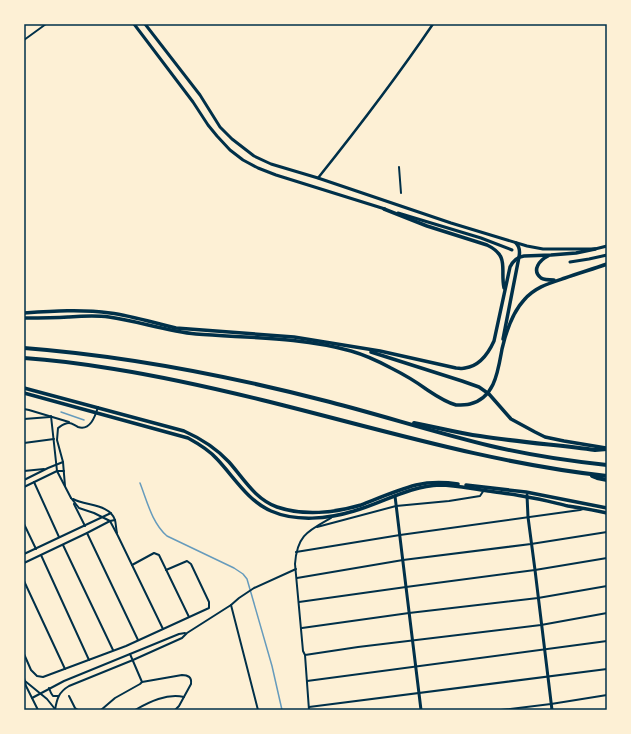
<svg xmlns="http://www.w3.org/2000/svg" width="631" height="734" font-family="'Fira Sans',sans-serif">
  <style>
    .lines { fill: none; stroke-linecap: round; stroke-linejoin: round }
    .stream { stroke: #669bbc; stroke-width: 1.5 }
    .minor { stroke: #003049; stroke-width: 2 }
    .tertiary { stroke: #003049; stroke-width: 2.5 }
    .secondary { stroke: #003049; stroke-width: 3 }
    .primary { stroke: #003049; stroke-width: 3.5 }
    .motorway { stroke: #003049; stroke-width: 4 }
    .neatline { fill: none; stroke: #003049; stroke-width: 1.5 }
  </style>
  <rect width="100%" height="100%" fill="#fdf0d5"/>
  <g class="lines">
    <g class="stream">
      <polyline points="61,412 84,420"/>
      <path d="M140,483C147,501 152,523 167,536L234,568L243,574L247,579L272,666L282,710"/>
    </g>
    <g class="minor">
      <polyline points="24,40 46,24"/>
      <polyline points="399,167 401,193"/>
      <polyline points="24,409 29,410 69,422"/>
      <polyline points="51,416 57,471 71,498"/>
      <polyline points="24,419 50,417"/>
      <polyline points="24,443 54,439"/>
      <polyline points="24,471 44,469"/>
      <polyline points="24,480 48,468 63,462"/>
      <polyline points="34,482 59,537"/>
      <path d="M65,486L63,462L57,440L58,428C61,426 64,423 69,423C72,423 74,425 78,427C90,431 95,417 98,407"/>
      <polyline points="24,487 57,471 64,471"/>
      <polyline points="71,498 79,508 94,513 110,521 118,536 163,629"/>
      <path d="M73,499C86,506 110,504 115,520C116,524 116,529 117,533"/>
      <polyline points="74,504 85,526"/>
      <polyline points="24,524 36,549"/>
      <polyline points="317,527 396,506 449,501 480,496 484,490"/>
      <polyline points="87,533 138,640"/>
      <polyline points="63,545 113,650"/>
      <polyline points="296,552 400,535 580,510 583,509"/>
      <polyline points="24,554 111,513"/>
      <polyline points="41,555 89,660"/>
      <polyline points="24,563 87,533 110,521 115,520"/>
      <polyline points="132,565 154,553 159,555 189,617"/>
      <polyline points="297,578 403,560 531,544 607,532"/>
      <polyline points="24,581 65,669"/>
      <polyline points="299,602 406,587 535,570 607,558"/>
      <polyline points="231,605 258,710"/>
      <polyline points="302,628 409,613 538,598 607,586"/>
      <polyline points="24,654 31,670 37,676 43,677 126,646 209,608 209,602 191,564 187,561 166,570"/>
      <polyline points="305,655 358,647 541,625 607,613"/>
      <polyline points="24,678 26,686 38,710"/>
      <polyline points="25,681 47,699 55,709"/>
      <polyline points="307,681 607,641"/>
      <path d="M142,682L182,675C188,675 192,677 191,684L179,706L175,710"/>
      <polyline points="49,688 51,693 53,696 58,696"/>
      <polyline points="69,696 75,708 78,710"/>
      <polyline points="32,698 64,681 179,634 185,633"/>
      <polyline points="309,707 607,669"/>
      <path d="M55,710C57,698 59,692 69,686L133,660L182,638L187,633L231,605L239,598L254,588L296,569"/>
      <polyline points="101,710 115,698 140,684 142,682 130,654"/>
      <path d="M135,710C149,702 167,693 184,697"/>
      <path d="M309,710L305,655L303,651L295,564C297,535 308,531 331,518"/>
      <polyline points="501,710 551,704 607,695"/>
    </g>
    <path class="tertiary" d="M318,178C358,128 397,77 433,24"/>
    <g class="secondary">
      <polyline points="134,24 193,102 208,125 217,136 230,150 243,160 258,168 276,175 385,209"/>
      <polyline points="145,24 200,95 220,127 232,139 254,156 271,164 318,178 451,223 527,246 543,249 595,249 607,246"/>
      <polyline points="398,213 481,238 512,250"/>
      <polyline points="570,262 589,259 607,255"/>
      <polyline points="527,495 528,517 535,570 552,710"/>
      <polyline points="395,496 406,587 421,710"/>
    </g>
    <g class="primary">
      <path d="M384,209L427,226L487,245C510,256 500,269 504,288"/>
      <path d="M548,256C540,260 531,270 541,278C544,280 550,280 554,280"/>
      <path d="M24,313C53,311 82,309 110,313C133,316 154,323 176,328L294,337L380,351L456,368C459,368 462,369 465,368C480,366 489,352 494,341L510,267C513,261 517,257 524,256L551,255L576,253L595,249"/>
      <path d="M24,318C39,318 53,318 68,317C82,316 95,315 109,317C138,321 166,331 196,334C247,338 300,337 351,351C365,355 378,361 391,368C403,374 415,381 426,389C435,395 445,402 456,405C460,405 466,405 470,404C495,398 498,371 502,349C506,332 512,313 524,300C535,287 550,283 565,278C579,273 593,269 607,264"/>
      <path d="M503,339L519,257C520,252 520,247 516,243"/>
      <polyline points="371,352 462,381 479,387 489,394 511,419 535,432 545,437 564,441 606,448"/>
      <path d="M24,388L184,431C202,439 216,448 229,462C244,479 255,499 277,507C303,516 335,513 361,505C379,498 397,490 416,485C429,482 444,482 458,484"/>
      <path d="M24,393L188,438C199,444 209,450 217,459C234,477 248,501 271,511C296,522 328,519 354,511C383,503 409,486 440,485C456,485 472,489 488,491C501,493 514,494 527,497C541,499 555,503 568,506C581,508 594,510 607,513"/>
      <polyline points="466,485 526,492 607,508"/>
    </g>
    <g class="motorway">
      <path d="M24,348C128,356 230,376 330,402C384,416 437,433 491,446C529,455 568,461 607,465"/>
      <path d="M24,358C54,360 84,364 114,369C164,377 213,388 262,400C376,428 489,463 607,476"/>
      <path d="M414,423C436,427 458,433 480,436C518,442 557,445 595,450L607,449"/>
      <polyline points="592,476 597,478 607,480"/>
    </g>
  </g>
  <rect width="631" height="734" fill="none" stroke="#fdf0d5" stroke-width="50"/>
  <rect x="25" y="25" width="581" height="684" class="neatline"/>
</svg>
